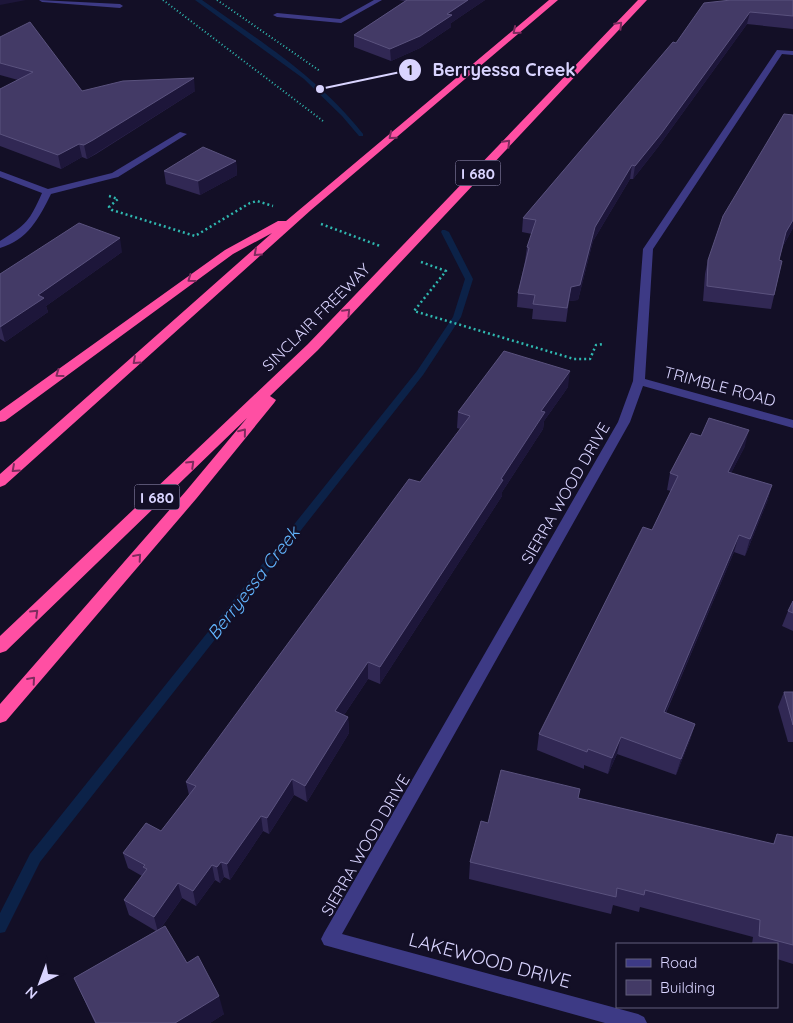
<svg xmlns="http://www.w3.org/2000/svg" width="793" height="1023" font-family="Quicksand,sans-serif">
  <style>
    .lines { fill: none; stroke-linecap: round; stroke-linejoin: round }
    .stream { fill: #0c2248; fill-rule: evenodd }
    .path-far1 { stroke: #2fb8b0; stroke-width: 2; stroke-dasharray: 1 2.5; stroke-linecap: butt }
    .path { stroke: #2fb8b0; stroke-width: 2.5; stroke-dasharray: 2 3; stroke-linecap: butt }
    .minor { fill: #3d3a85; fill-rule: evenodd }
    .highway { fill: #ff4fa3; fill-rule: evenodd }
    .wall { fill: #312854 }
    .shaded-wall { fill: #1d163a }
    .building { fill: #433a66; stroke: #5a527e }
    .oneway { stroke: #7d2c5e }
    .labels { text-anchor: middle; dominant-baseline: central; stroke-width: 4.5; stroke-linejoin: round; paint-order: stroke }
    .shield { fill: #130f26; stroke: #9e99be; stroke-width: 1 }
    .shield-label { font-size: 15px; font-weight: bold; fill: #d9d4ff }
    .street-label { font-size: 16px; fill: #d9d4ff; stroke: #130f26 }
    .water-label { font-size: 18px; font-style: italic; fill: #62b6ff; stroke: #130f26 }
    .near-street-label { font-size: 19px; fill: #d9d4ff; stroke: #130f26 }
    .leader { fill: none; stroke: #d9d4ff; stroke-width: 2 }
    .callout-dot { fill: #d9d4ff; stroke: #130f26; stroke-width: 2 }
    .mark-label { font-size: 15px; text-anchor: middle; font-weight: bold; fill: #111 }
    .callout-label { font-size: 18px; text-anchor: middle; font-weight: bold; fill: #d9d4ff; stroke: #130f26; stroke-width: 4.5; stroke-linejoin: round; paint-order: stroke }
  </style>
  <rect width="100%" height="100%" fill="#130f26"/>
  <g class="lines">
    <g class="stream">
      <path d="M195,0H202C260,41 318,77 363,134V136H359L342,116L304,79Z"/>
      <polygon points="442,230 445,230 449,232 473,279 461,317 423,375 40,862 5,932 0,933 0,913 30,854 417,371 453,317 465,279 441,232"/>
    </g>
    <g class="path-far1">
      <polyline points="163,0 323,121"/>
      <polyline points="217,0 320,71"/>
    </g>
    <g class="path">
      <polyline points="109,196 118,199 109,207 112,210 195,236 250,203 257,201 273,206"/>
      <polyline points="321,224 380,246"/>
      <polyline points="421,262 446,271 414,311 574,359 590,359 596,345 603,344"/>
    </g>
    <g class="minor">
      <polygon points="39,0 120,4 123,6 120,8 42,2"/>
      <polygon points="374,0 382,0 341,23 277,17 273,15 277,13 340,19"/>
      <polygon points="777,50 793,51 793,55 782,54 653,249 645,379 793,420 793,428 643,386 630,422 342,934 638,1014 644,1017 647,1023 605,1023 324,945 321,939 324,933 618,422 633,381 643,249"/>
      <path d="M180,132L187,134L118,177L51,194C39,218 28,240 0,248V241C27,224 29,222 42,193L0,177V171L48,189L112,173Z"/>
    </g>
    <g class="highway">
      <polygon points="549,0 558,0 311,210 5,485 0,487 0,474 272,233 233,254 5,421 0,422 0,411 225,250 278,221 286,221"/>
      <polygon points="638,0 647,0 318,350 270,396 276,400 274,403 196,499 6,721 0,723 0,704 186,491 247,418 6,651 0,653 0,636 308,344"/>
    </g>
  </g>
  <g class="wall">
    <polygon points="399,0 485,0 451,23 451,27 420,48 391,61 354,47 354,35 405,1"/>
    <polygon points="731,0 793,0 793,29 747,24 658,147 633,179 630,179 593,241 578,300 569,301 566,322 532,319 533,309 517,307 518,293 525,261 527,247 532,234 522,232 523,218 676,43"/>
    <polygon points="0,37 82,91 195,91 96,154 87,159 82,157 61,169 0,146 0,89 18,80 0,75"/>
    <polygon points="793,115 793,228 783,246 779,260 782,261 771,309 703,301 705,274 708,260"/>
    <polygon points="236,161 237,175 200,195 166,184 164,171"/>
    <polygon points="122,252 46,306 48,312 5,342 0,339 0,274"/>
    <polygon points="568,387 544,421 543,429 502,492 502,496 380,684 368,679 344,715 348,717 349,733 307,802 294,795 269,834 263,831 230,880 224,877 220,883 215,880 196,906 182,898 161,928 224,1014 210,1023 95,1023 74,978 156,931 129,915 124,900 142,876 128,868 123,853 161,831 189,795 186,782 420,482 460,429 457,428 458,412"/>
    <polygon points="745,446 731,473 772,485 767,502 745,556 734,552 666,713 695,724 690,740 676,775 617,754 608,774 584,765 584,769 537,750 539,734 652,530 671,491 667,490 670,473"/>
    <polygon points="793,601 793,631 782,626 788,611"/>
    <polygon points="784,692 793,692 793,742 788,742 778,707"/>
    <polygon points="578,798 773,844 777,834 793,837 793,964 777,959 777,944 752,944 753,937 640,907 639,912 613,905 611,914 469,879 470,862 488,823"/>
  </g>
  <g class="shaded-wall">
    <polygon points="0,0 26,0 0,5"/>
    <polygon points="468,0 485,0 451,23 451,27 420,48 391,61 390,49 447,14"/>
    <polygon points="750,12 747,24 658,147 633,179 635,166"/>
    <polygon points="194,78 195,91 87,159 84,145"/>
    <polygon points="79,144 82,157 61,169 58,155"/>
    <polygon points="236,161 237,175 200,195 198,181"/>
    <polygon points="632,165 630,179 593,241 578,300 569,301 566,322 571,287 595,227"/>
    <polygon points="793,220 793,228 783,246 786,232"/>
    <polygon points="120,238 122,252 46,306 48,312 5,342 1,327 38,295"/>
    <polygon points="570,371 568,387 544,421 543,429 502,492 502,496 380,684 380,667 501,479 541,411"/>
    <polygon points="749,430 745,446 723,489 728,472"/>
    <polygon points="772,485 767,502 745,556 750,539"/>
    <polygon points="739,535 734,552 659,728 664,712"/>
    <polygon points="368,662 368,679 336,727 335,711"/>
    <polygon points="348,717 349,733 307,802 305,786"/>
    <polygon points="695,724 690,740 676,775 681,759"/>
    <polygon points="621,737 617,754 608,774 612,758"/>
    <polygon points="292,779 294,795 269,834 267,818"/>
    <polygon points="261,816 263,831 230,880 227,864"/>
    <polygon points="221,862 224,877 220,883 217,867"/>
    <polygon points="212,865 215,880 196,906 193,891"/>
    <polygon points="178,883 182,898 158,932 154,917"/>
    <polygon points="219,996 224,1014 210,1023 175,1023"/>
  </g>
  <g class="building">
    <polygon points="407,0 468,0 447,14 452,15 420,36 390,49 354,35"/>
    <polygon points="731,0 793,0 793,16 750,12 661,134 635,166 632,165 595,227 580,285 571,287 567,308 533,304 535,295 518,293 529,248 527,247 536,220 523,218 673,42 676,43 704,3"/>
    <polygon points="30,22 82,91 123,81 194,78 93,140 84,145 79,144 58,155 0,134 0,89 33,72 0,63 0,37"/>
    <polygon points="784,114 793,115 793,220 786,232 779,260 782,261 774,295 707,286 708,260 723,216"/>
    <polygon points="203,147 236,161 198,181 164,171"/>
    <polygon points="79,223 120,238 38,295 44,298 0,327 0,274"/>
    <polygon points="504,351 570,371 541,411 545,412 501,479 503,480 380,667 368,662 335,711 348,717 305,786 292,779 267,818 261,816 227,864 221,862 217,867 212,865 193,891 178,883 154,917 124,900 147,869 143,867 145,865 123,853 146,823 161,831 196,786 186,782 409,479 420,482 470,416 458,412"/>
    <polygon points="709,418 749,430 728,472 772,485 750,539 739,535 664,712 695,724 681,759 621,737 612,758 588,749 587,752 539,734 643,527 652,530 678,476 670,473 691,433 701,436"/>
    <polygon points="793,601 793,613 788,611"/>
    <polygon points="784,692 793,692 793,725"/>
    <polygon points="501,770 580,789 578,798 774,844 777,834 793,837 793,945 759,936 760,920 645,890 644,895 617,888 616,897 470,862 481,821 488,823"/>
    <polygon points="165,926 187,963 198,956 219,996 175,1023 96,1023 74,978"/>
  </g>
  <defs><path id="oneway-chevron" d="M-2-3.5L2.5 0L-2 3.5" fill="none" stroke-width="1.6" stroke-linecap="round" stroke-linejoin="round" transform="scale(1.25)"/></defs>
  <g class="oneway">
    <use href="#oneway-chevron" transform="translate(619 25) rotate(-46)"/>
    <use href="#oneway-chevron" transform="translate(516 31) rotate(140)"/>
    <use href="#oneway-chevron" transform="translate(392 136) rotate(140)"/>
    <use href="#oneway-chevron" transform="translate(507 143) rotate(-46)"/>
    <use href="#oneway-chevron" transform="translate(257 253) rotate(138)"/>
    <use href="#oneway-chevron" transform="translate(191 279) rotate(144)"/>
    <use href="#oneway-chevron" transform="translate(347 312) rotate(-46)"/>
    <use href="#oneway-chevron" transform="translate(136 361) rotate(138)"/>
    <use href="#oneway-chevron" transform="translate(59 374) rotate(144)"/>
    <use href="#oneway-chevron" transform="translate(243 432) rotate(-51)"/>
    <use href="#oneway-chevron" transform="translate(191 464) rotate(-44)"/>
    <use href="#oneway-chevron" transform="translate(15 469) rotate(138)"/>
    <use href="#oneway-chevron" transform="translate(138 557) rotate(-49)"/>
    <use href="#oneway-chevron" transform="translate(35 613) rotate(-44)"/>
    <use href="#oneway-chevron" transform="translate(32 680) rotate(-49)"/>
  </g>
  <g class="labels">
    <g class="shield">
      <rect x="455.5" y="160.5" width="45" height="25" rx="4"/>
      <rect x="134.5" y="484.5" width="45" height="25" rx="4"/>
    </g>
    <g class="shield-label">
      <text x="478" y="173">I 680</text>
      <text x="157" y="497">I 680</text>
    </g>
    <g class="street-label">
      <text transform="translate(316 317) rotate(-45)">SINCLAIR FREEWAY</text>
      <text transform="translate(720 386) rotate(15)">TRIMBLE ROAD</text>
      <text transform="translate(565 493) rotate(-60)">SIERRA WOOD DRIVE</text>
      <text transform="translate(365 845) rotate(-60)">SIERRA WOOD DRIVE</text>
    </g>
    <g class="water-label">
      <text transform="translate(253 583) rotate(-52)">Berryessa Creek</text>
    </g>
    <g class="near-street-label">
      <text transform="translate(490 960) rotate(15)">LAKEWOOD DRIVE</text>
    </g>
  </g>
  <path class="leader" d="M320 89L410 70"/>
  <g class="callout-dot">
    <circle cx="320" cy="89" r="5"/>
    <circle cx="410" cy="70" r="12"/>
  </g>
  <g class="mark-label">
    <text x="410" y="75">1</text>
  </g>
  <g class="callout-label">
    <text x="504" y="76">Berryessa Creek</text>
  </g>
  <rect x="616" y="943" width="162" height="65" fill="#130f26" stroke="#625e7d"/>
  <rect x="626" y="959" width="25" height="8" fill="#3d3a85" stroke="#625e7d"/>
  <text x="660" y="968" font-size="15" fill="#d9d4ff">Road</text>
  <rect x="626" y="980" width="25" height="15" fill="#433a66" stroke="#625e7d"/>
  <text x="660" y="993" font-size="15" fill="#d9d4ff">Building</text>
  <g transform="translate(40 983) rotate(222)" stroke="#130f26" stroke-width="4" paint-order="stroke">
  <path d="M0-4L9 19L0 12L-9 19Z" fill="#d9d4ff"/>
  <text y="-8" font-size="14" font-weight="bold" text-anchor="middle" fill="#d9d4ff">N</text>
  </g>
</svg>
